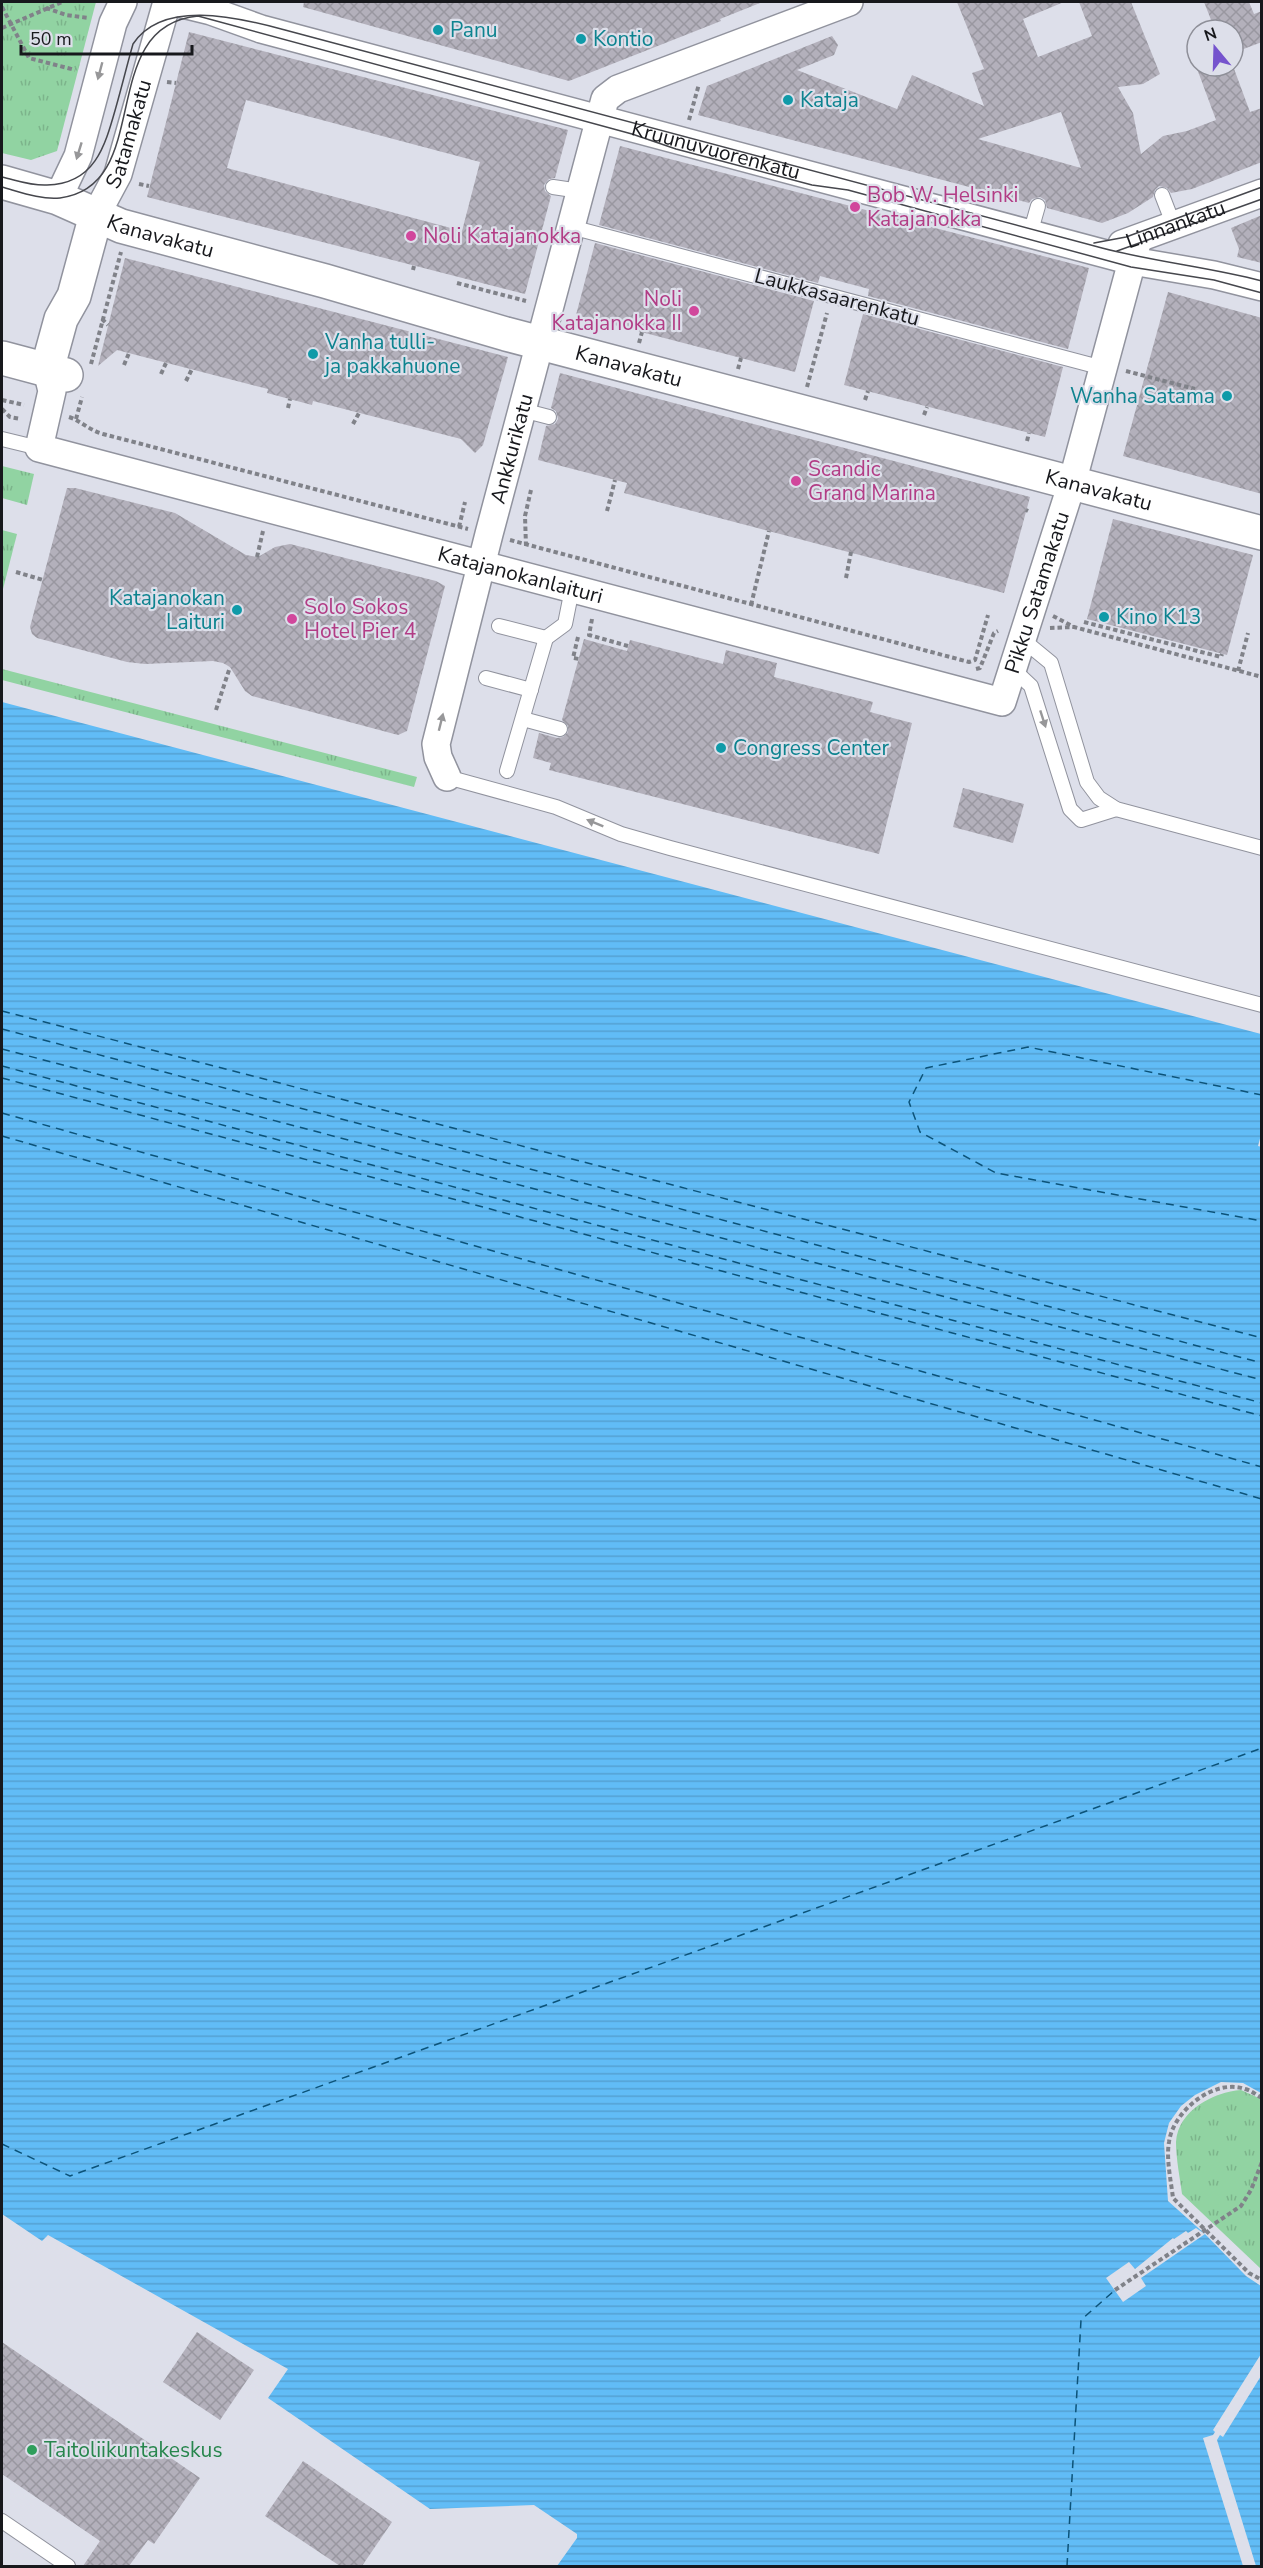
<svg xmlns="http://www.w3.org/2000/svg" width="1263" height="2568" font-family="'Nunito Sans',sans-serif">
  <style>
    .grass { fill: url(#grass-tufts) }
    .water { fill: url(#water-rules) }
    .pier { fill: #dddfea }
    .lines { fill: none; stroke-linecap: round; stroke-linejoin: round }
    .ferry { stroke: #0c5379; stroke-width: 1.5; stroke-dasharray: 8 6; stroke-linecap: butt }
    .building { fill: url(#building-cross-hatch); fill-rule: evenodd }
    .lane-casing { stroke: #91939e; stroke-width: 16 }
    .street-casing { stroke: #91939e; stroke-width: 30 }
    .secondary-casing { stroke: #91939e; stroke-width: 36 }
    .path { stroke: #808289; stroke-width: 4; stroke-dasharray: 4.5 3; stroke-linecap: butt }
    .lane { stroke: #fff; stroke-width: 14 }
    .street { stroke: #fff; stroke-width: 27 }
    .secondary { stroke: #fff; stroke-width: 33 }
    .tram { stroke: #46474d; stroke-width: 1.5 }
    .oneway { fill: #979799 }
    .culture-dot { fill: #0f9aa8; stroke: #dddfea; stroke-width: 2 }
    .hotel-dot { fill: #d1479c; stroke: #dddfea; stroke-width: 2 }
    .leisure-dot { fill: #2e9e5b; stroke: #dddfea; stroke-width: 2 }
    .labels { text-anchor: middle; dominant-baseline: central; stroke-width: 4.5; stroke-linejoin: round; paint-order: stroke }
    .culture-label { font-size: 21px; fill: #0d838f; stroke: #dddfea; text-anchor: start }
    .street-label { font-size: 21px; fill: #17181c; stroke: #dddfea }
    .hotel-label { font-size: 21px; fill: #b23c85; stroke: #dddfea; text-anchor: start }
    .leisure-label { font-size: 21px; fill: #27864d; stroke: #dddfea; text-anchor: start }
  </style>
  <defs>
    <pattern id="grass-tufts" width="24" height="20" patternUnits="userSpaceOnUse" patternTransform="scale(1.5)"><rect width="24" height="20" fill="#91d3a2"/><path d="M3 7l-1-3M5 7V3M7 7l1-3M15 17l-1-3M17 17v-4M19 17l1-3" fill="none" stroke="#7cb48b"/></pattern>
    <pattern id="water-rules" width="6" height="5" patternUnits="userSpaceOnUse" patternTransform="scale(1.5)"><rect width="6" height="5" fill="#61bcf6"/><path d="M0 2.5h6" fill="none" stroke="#54a1d2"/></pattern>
    <pattern id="building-cross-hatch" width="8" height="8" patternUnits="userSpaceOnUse" patternTransform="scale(1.5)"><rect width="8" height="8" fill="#b3b0bb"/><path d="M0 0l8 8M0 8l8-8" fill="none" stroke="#9997a0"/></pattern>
  </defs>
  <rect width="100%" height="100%" fill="#dddfea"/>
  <g class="grass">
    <polygon points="2,2 96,2 57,151 31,160 2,153"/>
    <polygon points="2,466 34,474 27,505 2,498"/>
    <polygon points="2,530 17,534 2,593"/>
    <polygon points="2,669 417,777 414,787 2,680"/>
    <path d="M1241,2090L1261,2099V2269L1182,2194C1180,2178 1176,2159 1176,2142C1178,2110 1214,2092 1241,2090Z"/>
  </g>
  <polygon class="water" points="2,702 1261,1034 1262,1131 1258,1146 1262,1147 1261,2093 1243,2083 1221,2082 1195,2095 1181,2106 1169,2123 1164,2143 1168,2201 1205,2234 1246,2276 1261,2286 1261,2566 557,2566 577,2538 577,2534 534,2505 430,2509 268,2398 288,2369 48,2235 42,2241 2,2214"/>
  <g class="pier">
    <polygon points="1196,2228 1205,2234 1141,2278 1146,2286 1123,2302 1106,2278 1129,2262 1135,2269 1173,2238 1174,2239 1186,2231 1188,2233"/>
    <polygon points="1261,2354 1261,2376 1223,2437 1220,2435 1217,2440 1256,2566 1243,2566 1203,2438 1213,2435 1215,2432 1213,2430"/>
  </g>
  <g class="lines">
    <g class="ferry">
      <polyline points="2,1011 1262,1338"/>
      <polyline points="2,1029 1262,1363"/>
      <polyline points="2,1049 1262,1380"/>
      <polyline points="2,1066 1262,1403"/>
      <polyline points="2,1078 1262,1416"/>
      <polyline points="1262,1095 1028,1047 926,1068 909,1102 920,1132 996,1173 1262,1221"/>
      <polyline points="2,1113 1262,1467"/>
      <polyline points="2,1136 1262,1499"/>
      <polyline points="2,2144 70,2176 1262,1748"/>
      <polyline points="1067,2566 1081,2320 1115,2290"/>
    </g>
  </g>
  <g class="building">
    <polygon points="304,2 760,2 760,3 720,19 721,21 569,81 303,7"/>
    <path d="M957,2H1064L1023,19L1038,57L1092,36L1079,2H1131L1160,74L1143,84L1118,87L1133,113L1141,154L1163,136L1187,131L1216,120L1196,66H1233L1250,112L1262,108V162L1192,189L1171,193L1167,188L1159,186L1155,190L1153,197L1128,213L1102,223L1047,208L1045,200L1040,197L1032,199L1029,203L698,115L707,86L832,36L838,45L834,55L797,70L897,109L912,75L984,106L972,73L984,69ZM1061,112L1081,168L978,139Z"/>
    <polygon points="1204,2 1249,2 1254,14 1262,11 1262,42 1233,53 1233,30 1215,30"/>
    <path d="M189,32L568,130L555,178L549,179L544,185L545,191L551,196L525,294L147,197ZM246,100L480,162L462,231L227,168Z"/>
    <polygon points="620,146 1089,268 1068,349 868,296 869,289 820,276 818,283 599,225"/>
    <polygon points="1262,215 1262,263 1237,257 1239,249 1231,228"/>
    <polygon points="595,243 814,301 795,372 576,315"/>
    <polygon points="125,258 508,357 483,445 475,453 461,439 313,401 312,405 267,393 268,389 117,350 98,366"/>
    <polygon points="1168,292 1262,318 1262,494 1123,456"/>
    <polygon points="863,314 1063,367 1045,437 844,385"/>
    <polygon points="560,373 1030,497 1004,593 624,493 627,483 538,460 546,426 555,424 558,419 556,411 551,408"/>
    <polygon points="67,488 75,488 175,513 246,555 258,557 275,547 290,544 436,581 445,586 407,731 398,735 252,696 245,691 230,667 223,663 213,661 145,664 127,662 37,638 32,634 30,627"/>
    <polygon points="1113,519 1253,555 1227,655 1087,619"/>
    <polygon points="584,639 627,651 630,640 723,664 726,650 777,663 774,677 873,702 870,712 912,723 879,854 549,770 551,763 533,758 539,733 557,738 563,737 568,732 568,726 562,720"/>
    <polygon points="963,788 1024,804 1013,843 953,827"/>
    <polygon points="197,2332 254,2370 220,2420 163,2382"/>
    <polygon points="2,2342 200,2478 154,2544 148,2540 129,2566 83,2566 100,2541 2,2474"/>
    <polygon points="303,2461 392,2522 362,2566 340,2566 265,2516"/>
  </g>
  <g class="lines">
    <g class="lane-casing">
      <g id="lane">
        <polyline points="553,187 580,191"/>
        <polyline points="1162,195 1174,226"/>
        <polyline points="571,227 1103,368"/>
        <polyline points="1030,234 1038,206"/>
        <polyline points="522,410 549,417"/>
        <polyline points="2,439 39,448"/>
        <polyline points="499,626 546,638 507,771"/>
        <polyline points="546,638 565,624 572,589"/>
        <polyline points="1023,640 1051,663 1087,782 1099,798 1116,809 1262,848"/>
        <polyline points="1014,670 1031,686 1070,809 1081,820 1116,809"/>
        <polyline points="486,678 531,690"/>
        <polyline points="523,719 560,729"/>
        <polyline points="447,777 556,807 621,834 670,848 1262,1005"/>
        <polyline points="2,2521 68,2566"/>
      </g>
    </g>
    <g class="street-casing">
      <g id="street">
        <path id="s1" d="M174,2L211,11L261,29L1132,261L1214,275L1262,287"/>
        <polyline points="58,198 78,156 113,23 123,2"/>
        <path id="s2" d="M96,215L118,174L167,2"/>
        <path id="s3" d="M1122,244L1262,193"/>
        <path id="s4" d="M47,370L52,391L39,448L1002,702L1072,483L1138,239"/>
        <path id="s5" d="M447,777L438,757L436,744L489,534L605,99L618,89L849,2"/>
      </g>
    </g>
    <g class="secondary-casing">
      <g id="secondary">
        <path id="s6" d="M2,182L58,198L121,226L325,281L506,334L1262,533"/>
        <polyline points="2,358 66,375"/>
        <polyline points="47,370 61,319 74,296 96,215"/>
      </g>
    </g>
    <g class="path">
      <polyline points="2,7 29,58 75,70"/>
      <polyline points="46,8 66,15 89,18"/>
      <polyline points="2,28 62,2"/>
      <polyline points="167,82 176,83"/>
      <polyline points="689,120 699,84"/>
      <polyline points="139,184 149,186"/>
      <polyline points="413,270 414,266"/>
      <polyline points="457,283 526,301"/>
      <polyline points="102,319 108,325"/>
      <polyline points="639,343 642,332"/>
      <polyline points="91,364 121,252"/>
      <polyline points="124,365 129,353"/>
      <polyline points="738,369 741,358"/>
      <polyline points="1126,371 1195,389"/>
      <polyline points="161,374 166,363"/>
      <polyline points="186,381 192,369"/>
      <polyline points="807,387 827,313"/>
      <polyline points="2,400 24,405"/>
      <polyline points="865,400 868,391"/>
      <polyline points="288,408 290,399"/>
      <polyline points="2,409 10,417 21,419"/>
      <polyline points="924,415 927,407"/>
      <path d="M69,417C81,421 89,430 103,434L468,529"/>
      <polyline points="76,419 82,397"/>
      <polyline points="353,424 359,413"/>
      <polyline points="1027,441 1029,433"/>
      <polyline points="1026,510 1028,511"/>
      <polyline points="607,511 615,480"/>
      <polyline points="459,527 465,502"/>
      <polyline points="510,540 969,662 975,660 988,615"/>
      <polyline points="526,546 525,516 531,490"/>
      <polyline points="257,557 263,531"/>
      <polyline points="16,572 43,580"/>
      <polyline points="846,578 851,552"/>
      <polyline points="751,605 769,531"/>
      <polyline points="1053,616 1074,627 1262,677"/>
      <polyline points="592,619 589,635 628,646"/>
      <polyline points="1084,622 1221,657 1222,654"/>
      <polyline points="1050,628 1074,627"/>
      <polyline points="578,637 573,658 579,659"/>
      <polyline points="976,669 980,668 994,633 998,631"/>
      <polyline points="1238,671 1248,633"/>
      <polyline points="216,710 230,667"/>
      <path d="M1262,2098C1256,2095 1251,2090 1245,2089C1214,2078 1173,2111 1169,2142C1166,2159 1171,2181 1173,2198L1249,2273L1262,2280"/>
      <polyline points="1115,2290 1241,2206 1251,2190 1262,2162"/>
    </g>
    <use href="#lane" class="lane"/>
    <use href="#street" class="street"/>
    <use href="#secondary" class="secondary"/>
    <g class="tram">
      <path d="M2,177C16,180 31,186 47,185C95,184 105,146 116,107C122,86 127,65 133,44C162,0 234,16 285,30L1102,248C1155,262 1209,267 1262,281"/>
      <path d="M2,187C20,192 41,200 60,198C156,186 94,26 198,16L632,134L676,149L812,185L848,190L1131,267L1214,280L1262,293"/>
      <polyline points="1094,243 1126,237 1262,187"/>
      <polyline points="1117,251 1262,199"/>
    </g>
  </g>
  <defs><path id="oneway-solid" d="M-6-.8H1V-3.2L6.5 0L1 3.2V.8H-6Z" transform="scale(1.5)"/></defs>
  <g class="oneway">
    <use href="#oneway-solid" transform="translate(100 71) rotate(105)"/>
    <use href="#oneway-solid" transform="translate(79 151) rotate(107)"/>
    <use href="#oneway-solid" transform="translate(1043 719) rotate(72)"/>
    <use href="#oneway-solid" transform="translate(441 722) rotate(-76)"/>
    <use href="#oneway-solid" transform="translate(595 823) rotate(-158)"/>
  </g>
  <g class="culture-dot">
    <circle cx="438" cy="30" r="6"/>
    <circle cx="581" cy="39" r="6"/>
    <circle cx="788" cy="100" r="6"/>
    <circle cx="313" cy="354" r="6"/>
    <circle cx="1227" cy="396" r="6"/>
    <circle cx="237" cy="610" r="6"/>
    <circle cx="1104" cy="617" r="6"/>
    <circle cx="721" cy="748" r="6"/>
  </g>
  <g class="hotel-dot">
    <circle cx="855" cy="207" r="6"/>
    <circle cx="411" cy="236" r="6"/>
    <circle cx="694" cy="311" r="6"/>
    <circle cx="796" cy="481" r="6"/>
    <circle cx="292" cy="619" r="6"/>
  </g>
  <circle class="leisure-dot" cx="32" cy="2450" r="6"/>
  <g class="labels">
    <g class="culture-label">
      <text x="450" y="30">Panu</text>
      <text x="593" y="39">Kontio</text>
      <text x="800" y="100">Kataja</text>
      <text x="325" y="342">Vanha tulli-<tspan x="325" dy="24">ja pakkahuone</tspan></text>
      <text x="1215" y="396" text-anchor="end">Wanha Satama</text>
      <text x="225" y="598" text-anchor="end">Katajanokan<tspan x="225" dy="24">Laituri</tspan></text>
      <text x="1116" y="617">Kino K13</text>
      <text x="733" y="748">Congress Center</text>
    </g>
    <g class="street-label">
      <text stroke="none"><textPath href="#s2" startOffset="88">Satamakatu</textPath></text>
      <text stroke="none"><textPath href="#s1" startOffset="562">Kruunuvuorenkatu</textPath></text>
      <text stroke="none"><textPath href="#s3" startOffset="57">Linnankatu</textPath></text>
      <text stroke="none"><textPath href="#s6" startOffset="168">Kanavakatu</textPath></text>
      <text transform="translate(837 297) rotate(15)">Laukkasaarenkatu</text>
      <text stroke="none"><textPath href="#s6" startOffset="654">Kanavakatu</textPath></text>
      <text stroke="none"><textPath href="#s5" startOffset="340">Ankkurikatu</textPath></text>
      <text stroke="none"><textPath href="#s6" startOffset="1140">Kanavakatu</textPath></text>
      <text stroke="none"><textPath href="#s4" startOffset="578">Katajanokanlaituri</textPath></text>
      <text stroke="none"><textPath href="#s4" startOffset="1191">Pikku Satamakatu</textPath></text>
    </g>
    <g class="hotel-label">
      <text x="867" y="195">Bob W. Helsinki<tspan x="867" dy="24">Katajanokka</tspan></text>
      <text x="423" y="236">Noli Katajanokka</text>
      <text x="682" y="299" text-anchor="end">Noli<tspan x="682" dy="24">Katajanokka II</tspan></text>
      <text x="808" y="469">Scandic<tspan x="808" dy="24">Grand Marina</tspan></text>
      <text x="304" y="607">Solo Sokos<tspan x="304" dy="24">Hotel Pier 4</tspan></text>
    </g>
    <g class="leisure-label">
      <text x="44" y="2450">Taitoliikuntakeskus</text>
    </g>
  </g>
  <rect width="1263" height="2568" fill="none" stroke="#17181c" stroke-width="6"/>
  <g transform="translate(1215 48) rotate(341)"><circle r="28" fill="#dddfea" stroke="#8e8f98" stroke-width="1.5"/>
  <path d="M0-4.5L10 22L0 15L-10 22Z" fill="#7553cd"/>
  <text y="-9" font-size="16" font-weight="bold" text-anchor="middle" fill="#17181c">N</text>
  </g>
  <path d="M21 45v9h171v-9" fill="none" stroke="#17181c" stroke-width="3"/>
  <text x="30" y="45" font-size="18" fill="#17181c" stroke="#dddfea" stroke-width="4.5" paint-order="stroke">50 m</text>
</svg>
